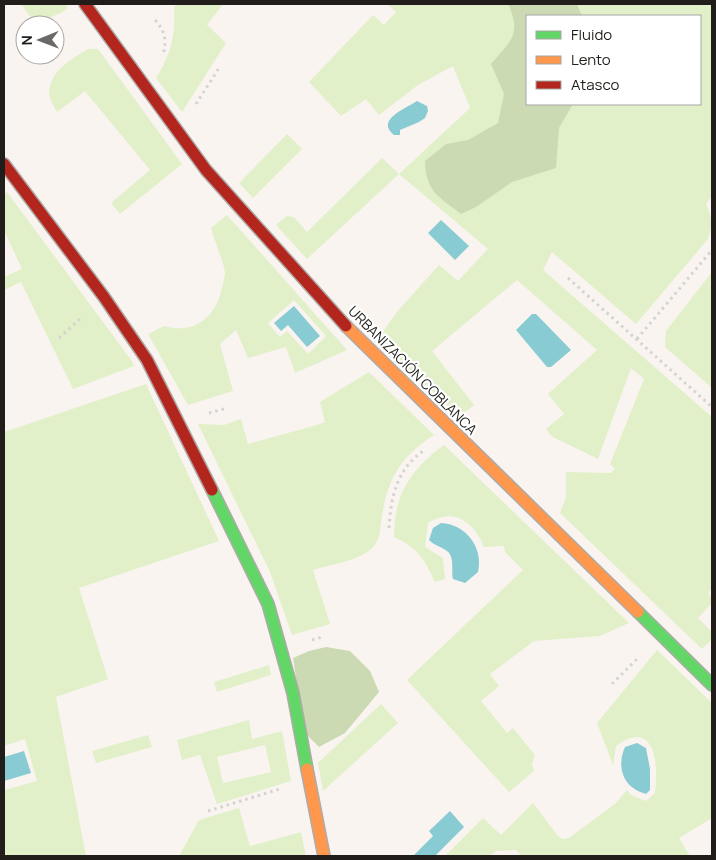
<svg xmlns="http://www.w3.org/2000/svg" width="716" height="860" font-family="Manrope,sans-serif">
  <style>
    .green { fill: #e1f0c8; fill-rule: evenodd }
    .forest { fill: #ccdab4 }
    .water { fill: #88cbd3 }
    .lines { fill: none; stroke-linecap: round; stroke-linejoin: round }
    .fast-casing { stroke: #aeaba8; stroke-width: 14 }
    .slow-casing { stroke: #aeaba8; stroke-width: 14 }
    .jam-casing { stroke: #aeaba8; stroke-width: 14 }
    .path { stroke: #d5d3d2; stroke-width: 3; stroke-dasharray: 2.5 4; stroke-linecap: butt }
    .fast { stroke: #63d668; stroke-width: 11 }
    .slow { stroke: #ff974d; stroke-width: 11 }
    .jam { stroke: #b3261e; stroke-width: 11 }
    .labels { text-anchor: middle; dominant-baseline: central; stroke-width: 4.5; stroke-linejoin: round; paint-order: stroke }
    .street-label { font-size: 14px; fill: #201d1a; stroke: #fff }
  </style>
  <rect width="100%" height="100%" fill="#f9f4f0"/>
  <g class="green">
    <polygon points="21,4 65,4 68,8 61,13 35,23"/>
    <path d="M177,4H223L207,25L226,43L182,112L156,78C171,55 176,34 174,7Z"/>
    <path d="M387,4H712V196L706,204C712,218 713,224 708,239L636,324L552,252L543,270L712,417V588L708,593L712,598V603L698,618L712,632V639L702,649L560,513L566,497V472L611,473L615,469L610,464L644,379L631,368L598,459L551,436L546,429L564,414L548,394L597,350L517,280L432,351L474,405L459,417L378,339L396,313L439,265L458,281L488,249L399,174L307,259L276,225L287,216L294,217L307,232L382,158L399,174L470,108L453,66L418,85L379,115L366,99L341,116L309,82L373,15L384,25L396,12ZM527,16H700V104H527Z"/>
    <path d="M88,49H98L182,164L120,214L111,203L150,170L85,91L57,112C55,108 51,102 50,98C45,74 71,59 88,49Z"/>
    <polygon points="287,134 302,149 253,198 239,183"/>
    <polygon points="7,192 131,360 134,366 73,389 21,282 4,290 4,277 22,269 4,230 4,194"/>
    <path d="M227,215L347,350L295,373L286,347L248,358L236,330L220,344L233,391L188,405L148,334L164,326C194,335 216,317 222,288C223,283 225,277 225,272C222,258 215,242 211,228ZM294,300L326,336L308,354L287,331L280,337L268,323Z"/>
    <polygon points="712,272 712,388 665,347 666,331"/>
    <path d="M369,372L434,435C401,456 388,478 382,516C380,526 381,538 374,546C361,561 332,564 313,570L330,624L292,635L270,572L198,424L224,425L241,419L248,444L317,425L325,422L320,402Z"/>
    <polygon points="146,384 219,541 79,588 108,679 56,697 86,856 4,856 4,790 37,781 25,739 4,746 4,432"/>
    <path d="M444,445L629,623L600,636L534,641L490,674L499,686L481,701L507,733L513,728L535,755L532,765L534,771L509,792L407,680L523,570L505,552L504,546L484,547C474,521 453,507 428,523L425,547L443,558L445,579L435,582C425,560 417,547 394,537C394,494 411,469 444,445Z"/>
    <path d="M657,650L712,703V818L679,838L690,856H522L516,850L496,851L489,856H445L483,818L501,835L533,803L557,835L562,839L569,838L616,803L627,790L631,795L646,801L655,793C659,765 655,717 616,746L613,765L597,723Z"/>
    <polygon points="269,665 271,675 217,692 214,682"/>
    <polygon points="381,704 398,723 323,791 318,763"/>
    <path d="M249,720L252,739L282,731L291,781L217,804L200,755L182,760L177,740ZM265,745L271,772L223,783L217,757Z"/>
    <polygon points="148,735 152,747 96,763 92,751"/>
    <polygon points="239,808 250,846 301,832 306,856 179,856 199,820"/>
  </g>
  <g class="forest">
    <path d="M508,4H577L582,16H527V104H573L559,128L556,168L512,182L476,207L461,214C438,196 426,192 425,161L446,144L468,140L498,123L504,94L491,64C511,41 522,34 508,4Z"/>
    <polygon points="326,647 350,651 370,671 379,692 345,733 319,747 304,732 293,658 309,651"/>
  </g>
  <g class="water">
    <path d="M417,101L427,106L428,111L425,118L419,122L400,130V135H394C375,120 405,109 417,101Z"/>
    <polygon points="441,220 469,246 455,260 428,233"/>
    <polygon points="294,306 320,336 307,347 288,325 281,331 274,323"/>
    <polygon points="532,314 536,314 571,350 551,367 547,367 516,330"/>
    <path d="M441,523C465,524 484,547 478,572L465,583L453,579C451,571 455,557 447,551C442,547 435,546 429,540L433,528Z"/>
    <path d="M637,743L646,748L650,769V790L646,794C623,788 616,767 625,747Z"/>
    <polygon points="24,751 31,773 4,781 4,757"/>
    <polygon points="450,811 464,827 435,856 413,856 433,836 429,831"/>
  </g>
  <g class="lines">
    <g class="fast-casing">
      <g id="fast">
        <polyline points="212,490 268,604 293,693 307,769"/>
        <polyline points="638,612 712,685"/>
      </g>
    </g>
    <g class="slow-casing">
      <g id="slow">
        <polyline points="346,326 638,612"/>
        <polyline points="307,769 324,856"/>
      </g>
    </g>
    <g class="jam-casing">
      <g id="jam">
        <polyline points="85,4 206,170 346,326"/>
        <polyline points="4,164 104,297 147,360 212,490"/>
      </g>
    </g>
    <g class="path">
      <path d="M155,20C165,31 167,40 163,55"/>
      <polyline points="196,104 219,68"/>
      <polyline points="568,278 712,407"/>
      <polyline points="59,338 80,319"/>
      <polyline points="637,339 712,250"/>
      <polyline points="209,413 227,408"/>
      <path d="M389,528C391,495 397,468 426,449"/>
      <polyline points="312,640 322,637"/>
      <polyline points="612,684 638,658"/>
      <polyline points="208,811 280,789"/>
    </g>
    <use href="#fast" class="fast"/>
    <use href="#slow" class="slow"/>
    <use href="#jam" class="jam"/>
  </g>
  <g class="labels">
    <g class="street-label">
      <text transform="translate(413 370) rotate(45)">URBANIZACIÓN COBLANCA</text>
    </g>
  </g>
  <rect width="716" height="860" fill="none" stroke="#201d1a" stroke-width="10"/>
  <rect x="526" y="15" width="175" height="90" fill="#ffffff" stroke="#a6a5a3"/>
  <rect x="536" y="31" width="25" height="8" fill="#63d668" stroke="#a6a5a3"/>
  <text x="571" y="40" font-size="15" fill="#201d1a">Fluido</text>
  <rect x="536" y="56" width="25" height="8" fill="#ff974d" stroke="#a6a5a3"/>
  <text x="571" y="65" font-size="15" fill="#201d1a">Lento</text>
  <rect x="536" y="81" width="25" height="8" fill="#b3261e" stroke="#a6a5a3"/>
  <text x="571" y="90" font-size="15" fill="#201d1a">Atasco</text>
  <g transform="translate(40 40) rotate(269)"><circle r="24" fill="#ffffff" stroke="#a6a5a3"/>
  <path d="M0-4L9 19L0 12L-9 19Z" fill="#6c6865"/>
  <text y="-8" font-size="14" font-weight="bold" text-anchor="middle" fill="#201d1a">N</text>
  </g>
</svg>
